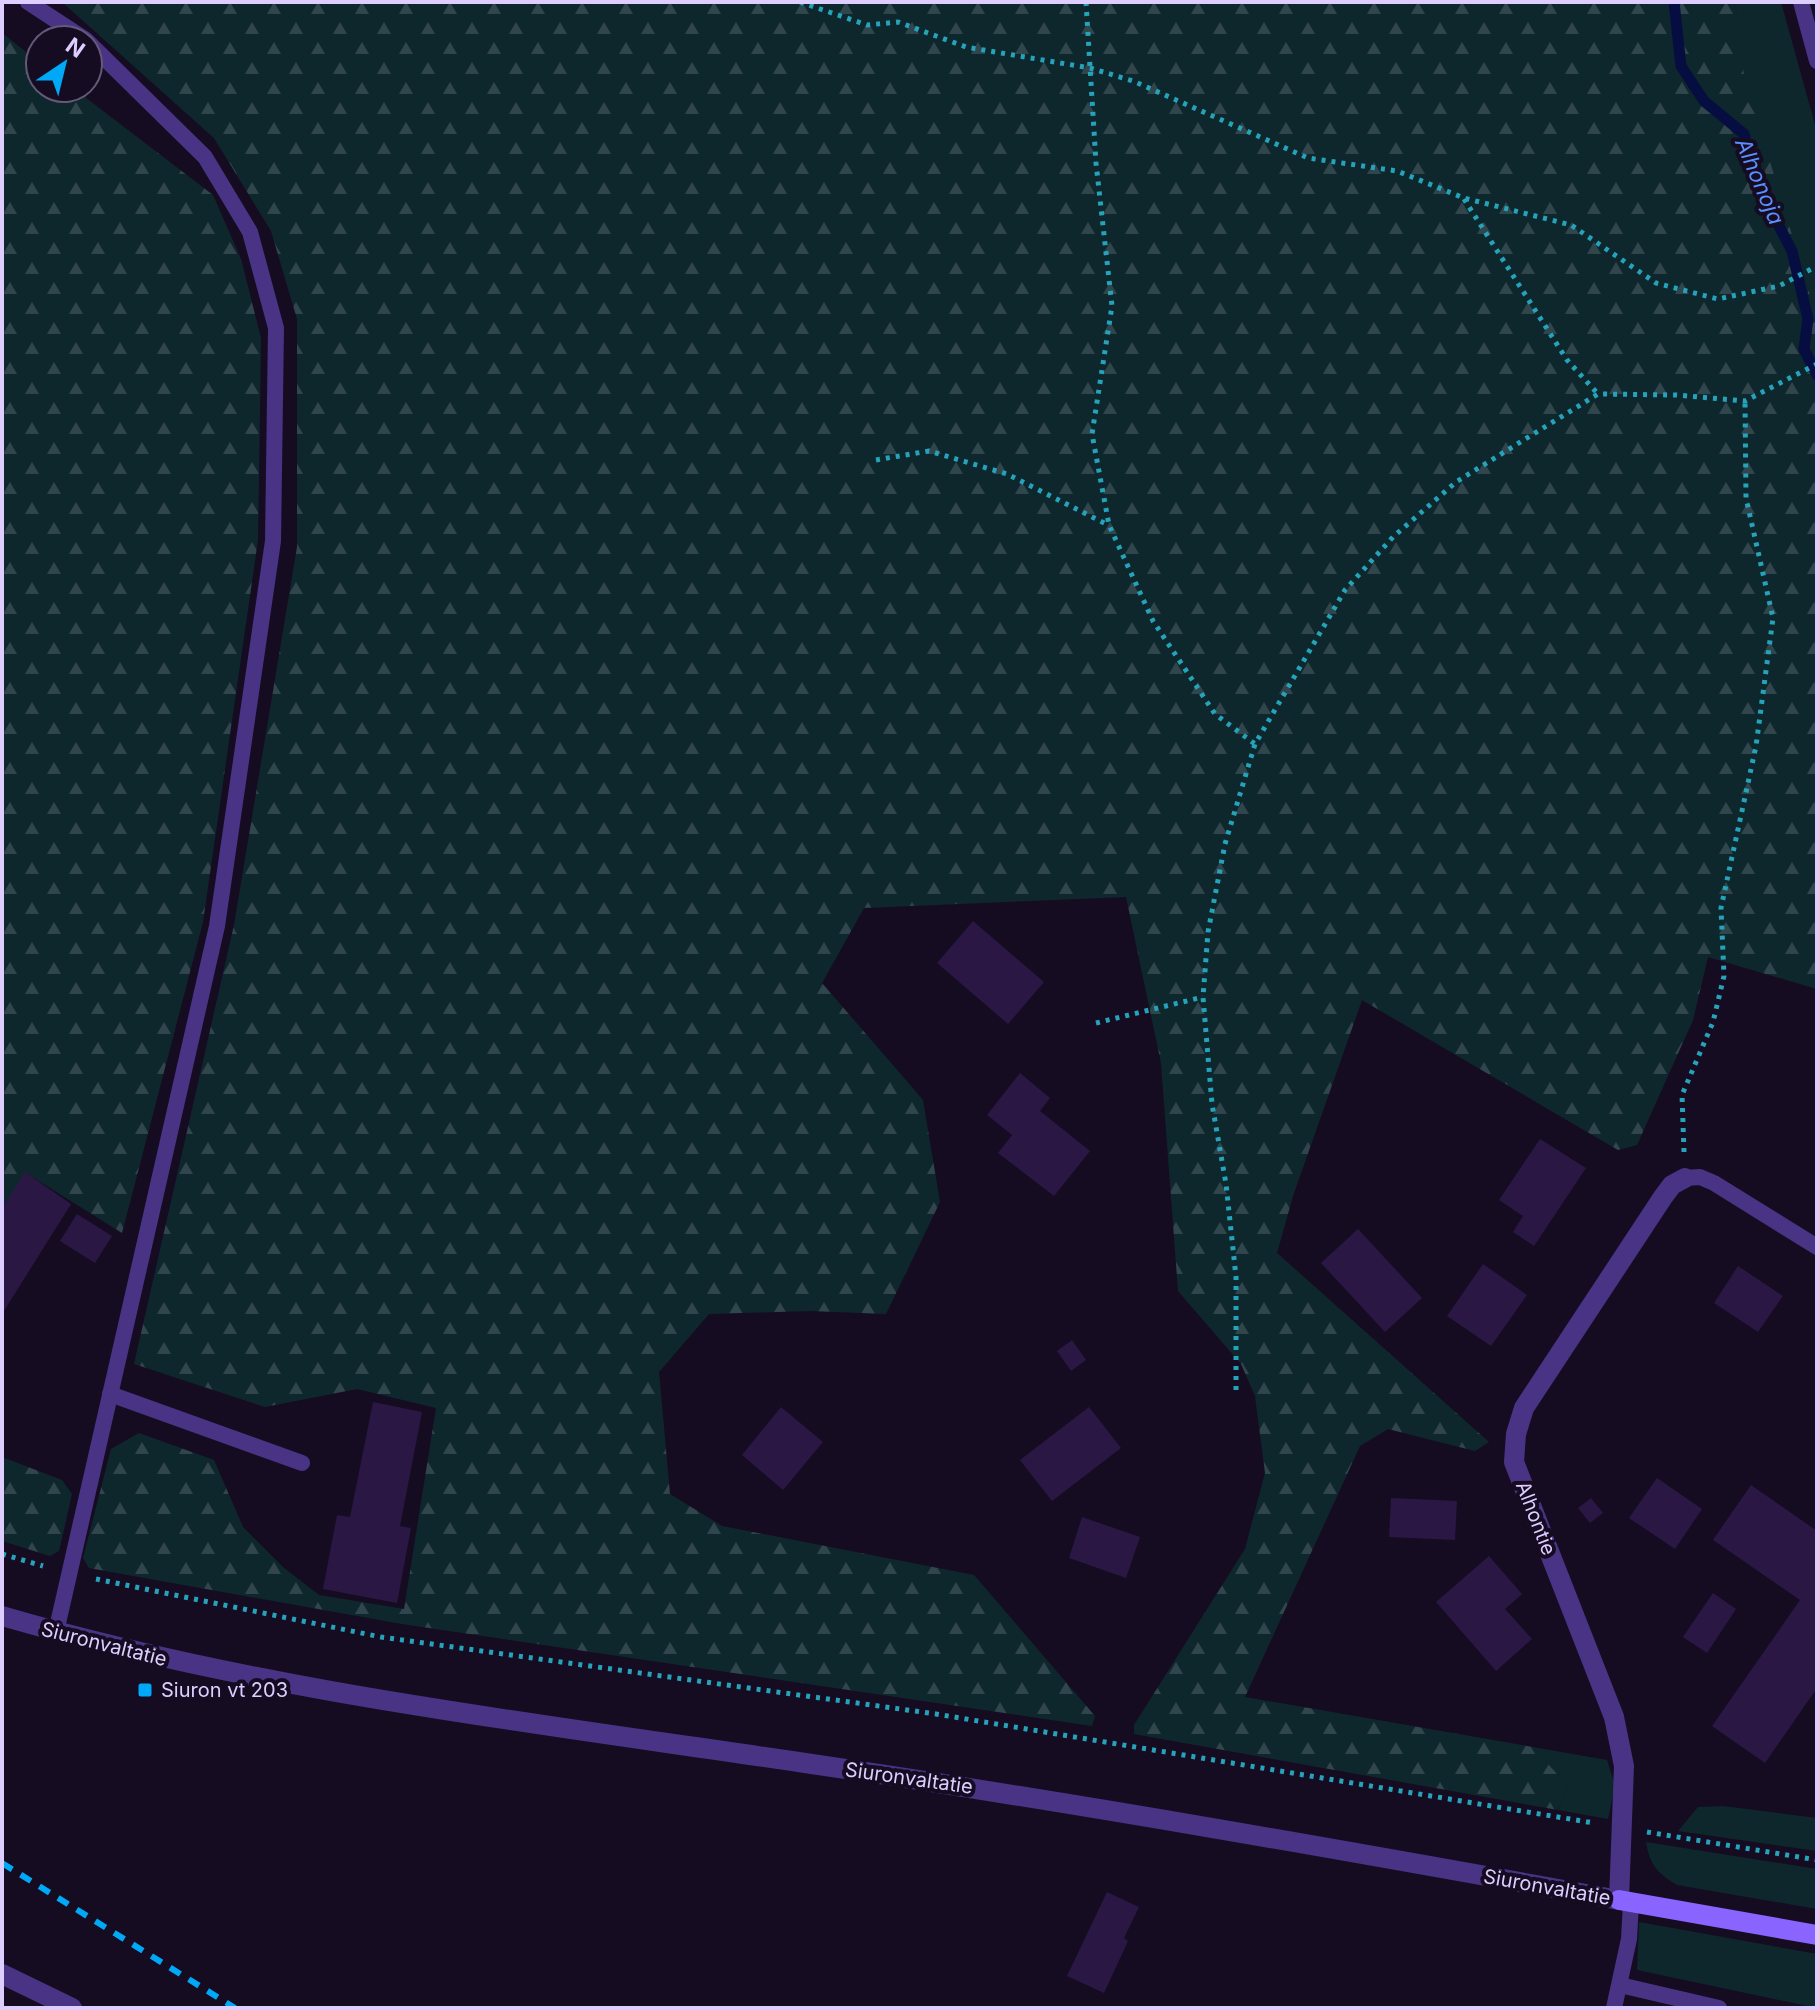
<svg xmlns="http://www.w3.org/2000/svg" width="1819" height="2010" font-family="Inter,sans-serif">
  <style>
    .green { fill: #0e272d }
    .forest { fill: url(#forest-firs) }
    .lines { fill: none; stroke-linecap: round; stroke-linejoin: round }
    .stream { stroke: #060e41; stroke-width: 11 }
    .building { fill: #2a1744 }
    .path { stroke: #25a3bb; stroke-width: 5; stroke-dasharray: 4 6; stroke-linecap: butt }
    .service { stroke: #483385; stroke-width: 16 }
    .minor { stroke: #483385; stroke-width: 20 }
    .tertiary { stroke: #483385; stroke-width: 20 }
    .secondary { stroke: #8a64ff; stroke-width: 20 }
    .rail { stroke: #00a9f8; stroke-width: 6; stroke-dasharray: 12 10; stroke-linecap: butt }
    .poi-dot { fill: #00a9f8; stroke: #150c22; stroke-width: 3 }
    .labels { text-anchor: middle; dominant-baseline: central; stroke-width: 8; stroke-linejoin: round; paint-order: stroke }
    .street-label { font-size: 20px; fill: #decdff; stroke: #150c22 }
    .poi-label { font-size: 20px; fill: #decdff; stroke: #150c22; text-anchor: start }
    .water-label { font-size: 22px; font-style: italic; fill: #5b8fff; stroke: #150c22 }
  </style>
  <defs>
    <pattern id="forest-firs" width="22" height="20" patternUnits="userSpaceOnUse" patternTransform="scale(2)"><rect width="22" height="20" fill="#0e272d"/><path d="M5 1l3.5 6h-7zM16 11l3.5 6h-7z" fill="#31454c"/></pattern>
  </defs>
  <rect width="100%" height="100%" fill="#150c22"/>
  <g class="green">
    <polygon points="1735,2 1781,2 1817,132 1817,318 1743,75"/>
    <polygon points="1533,1747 1607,1760 1615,1785 1608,1819 1558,1810 1567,1785"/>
    <polygon points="1723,1806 1817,1818 1817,1851 1678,1831 1698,1807"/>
    <path d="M1646,1842L1817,1869V1909L1677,1885C1657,1873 1650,1865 1646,1842Z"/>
    <polygon points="1639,1922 1817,1954 1817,2008 1637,1970"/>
  </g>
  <g class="forest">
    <polygon points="62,2 1735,2 1744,75 1817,318 1817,989 1708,957 1693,1020 1637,1145 1618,1150 1362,1000 1293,1196 1277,1253 1489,1442 1475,1451 1388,1429 1360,1446 1245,1697 1533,1747 1567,1785 1558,1810 1134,1734 1134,1725 1245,1549 1265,1473 1255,1396 1241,1364 1178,1291 1161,1063 1126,897 864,908 822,983 923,1100 940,1202 886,1314 810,1311 709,1314 659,1372 670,1494 722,1526 974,1575 1095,1716 1092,1726 402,1624 89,1568 83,1558 111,1449 139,1433 214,1460 243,1527 284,1568 319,1595 404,1609 436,1408 357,1389 265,1407 134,1364 234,925 297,547 297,319 271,231 214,138"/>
    <polygon points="2,33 40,63 40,88 73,88 213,195 241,259 261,338 258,540 203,922 122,1233 26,1173 2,1209"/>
    <polygon points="2,1457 62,1480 72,1494 59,1551 50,1556 2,1541"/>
  </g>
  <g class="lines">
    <polyline class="stream" points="1674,2 1681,66 1704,101 1744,134 1756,182 1792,251 1808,319 1804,349 1817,375"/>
  </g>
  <g class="building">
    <polygon points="973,921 1044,982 1008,1024 937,963"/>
    <polygon points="1020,1073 1050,1098 1040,1111 1090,1151 1054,1196 998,1153 1012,1135 987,1115"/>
    <polygon points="1540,1139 1586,1168 1534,1246 1513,1232 1523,1216 1499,1200"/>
    <polygon points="25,1172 71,1204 2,1314 2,1209"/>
    <polygon points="77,1214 112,1236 95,1263 60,1241"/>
    <polygon points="1358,1229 1422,1298 1385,1332 1321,1263"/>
    <polygon points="1483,1264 1527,1295 1491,1346 1447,1316"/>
    <polygon points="1738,1266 1783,1296 1758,1332 1714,1303"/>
    <polygon points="1072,1340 1086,1360 1071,1371 1057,1351"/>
    <polygon points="373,1402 422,1412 400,1526 411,1528 397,1603 323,1589 337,1515 350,1517"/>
    <polygon points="781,1407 823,1442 783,1490 742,1455"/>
    <polygon points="1089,1407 1121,1448 1052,1501 1020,1460"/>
    <polygon points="1657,1478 1702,1509 1675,1549 1629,1518"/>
    <polygon points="1751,1485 1817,1531 1817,1688 1765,1763 1712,1726 1800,1600 1713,1540"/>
    <polygon points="1391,1498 1457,1501 1455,1540 1389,1537"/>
    <polygon points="1591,1498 1603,1513 1590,1523 1578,1508"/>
    <polygon points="1082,1517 1140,1537 1126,1578 1069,1558"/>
    <polygon points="1489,1556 1522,1594 1505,1609 1532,1639 1496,1671 1436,1602"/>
    <polygon points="1713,1593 1736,1609 1707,1653 1683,1637"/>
    <polygon points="1107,1892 1139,1907 1124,1938 1128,1941 1104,1993 1067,1976"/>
  </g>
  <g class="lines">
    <g class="path">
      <polyline points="800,2 867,25 898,22 966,47 1090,68 1133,81 1308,158 1397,171 1464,198 1571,225 1656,283 1718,299 1779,286 1817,266"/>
      <polyline points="1086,2 1096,163 1112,306 1092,434 1109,525 1153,621 1215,714 1255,744"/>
      <polyline points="1464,199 1567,360 1598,394"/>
      <polyline points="876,460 929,451 1007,474 1108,525"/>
      <polyline points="1096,1023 1203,997"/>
      <polyline points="1684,1152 1682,1095 1713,1022 1724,976 1721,908 1756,746 1773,618 1746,498 1745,401"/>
      <polyline points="1236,1390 1236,1277 1226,1184 1212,1104 1203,997 1208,932 1225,844 1255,744 1345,590 1393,537 1456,482 1598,394 1676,395 1745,401 1817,364"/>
      <polyline points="2,1554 43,1566"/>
      <polyline points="96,1579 381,1637 936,1714 1594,1823"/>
      <polyline points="1647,1832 1817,1860"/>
    </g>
    <g class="service">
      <polyline points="28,2 86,40"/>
      <polyline points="1801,2 1817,61"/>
      <polyline points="1685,1178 1700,1177 1714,1183 1817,1247"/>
      <polyline points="110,1394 302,1463"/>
      <polyline points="56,1632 217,926 273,541 276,328 250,232 205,157 88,42"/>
      <polyline points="1620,1985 1719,2008"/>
      <polyline points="1614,2008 1629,1939 1631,1902"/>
    </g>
    <g class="minor">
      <polyline points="1619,1900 1624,1766 1614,1717 1514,1462 1516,1434 1524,1408 1663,1197 1672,1185 1685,1178"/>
      <polyline points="2,1974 72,2008"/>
    </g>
    <path class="tertiary" d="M2,1616C264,1692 536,1723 805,1763C1078,1803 1348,1851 1619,1900"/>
    <polyline class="secondary" points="1619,1900 1817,1935"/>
    <polyline class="rail" points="2,1863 235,2008"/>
  </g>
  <rect class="poi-dot" x="137" y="1682" width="16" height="16" rx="4"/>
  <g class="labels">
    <g class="street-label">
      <text transform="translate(1536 1518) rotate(69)">Alhontie</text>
      <text transform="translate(104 1644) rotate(14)">Siuronvaltatie</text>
      <text transform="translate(909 1778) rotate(8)">Siuronvaltatie</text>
      <text transform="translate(1547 1887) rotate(10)">Siuronvaltatie</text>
    </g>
    <g class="poi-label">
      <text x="161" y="1690">Siuron vt 203</text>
    </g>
    <g class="water-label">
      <text transform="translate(1760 181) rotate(67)">Alhonoja</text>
    </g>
  </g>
  <rect width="1819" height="2010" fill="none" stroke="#decdff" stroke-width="8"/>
  <g transform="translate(64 64) rotate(35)"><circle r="38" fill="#150c22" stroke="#65597a" stroke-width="2"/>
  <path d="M0-6L14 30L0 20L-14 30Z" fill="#00a9f8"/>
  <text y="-12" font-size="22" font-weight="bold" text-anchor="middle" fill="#decdff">N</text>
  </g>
</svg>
